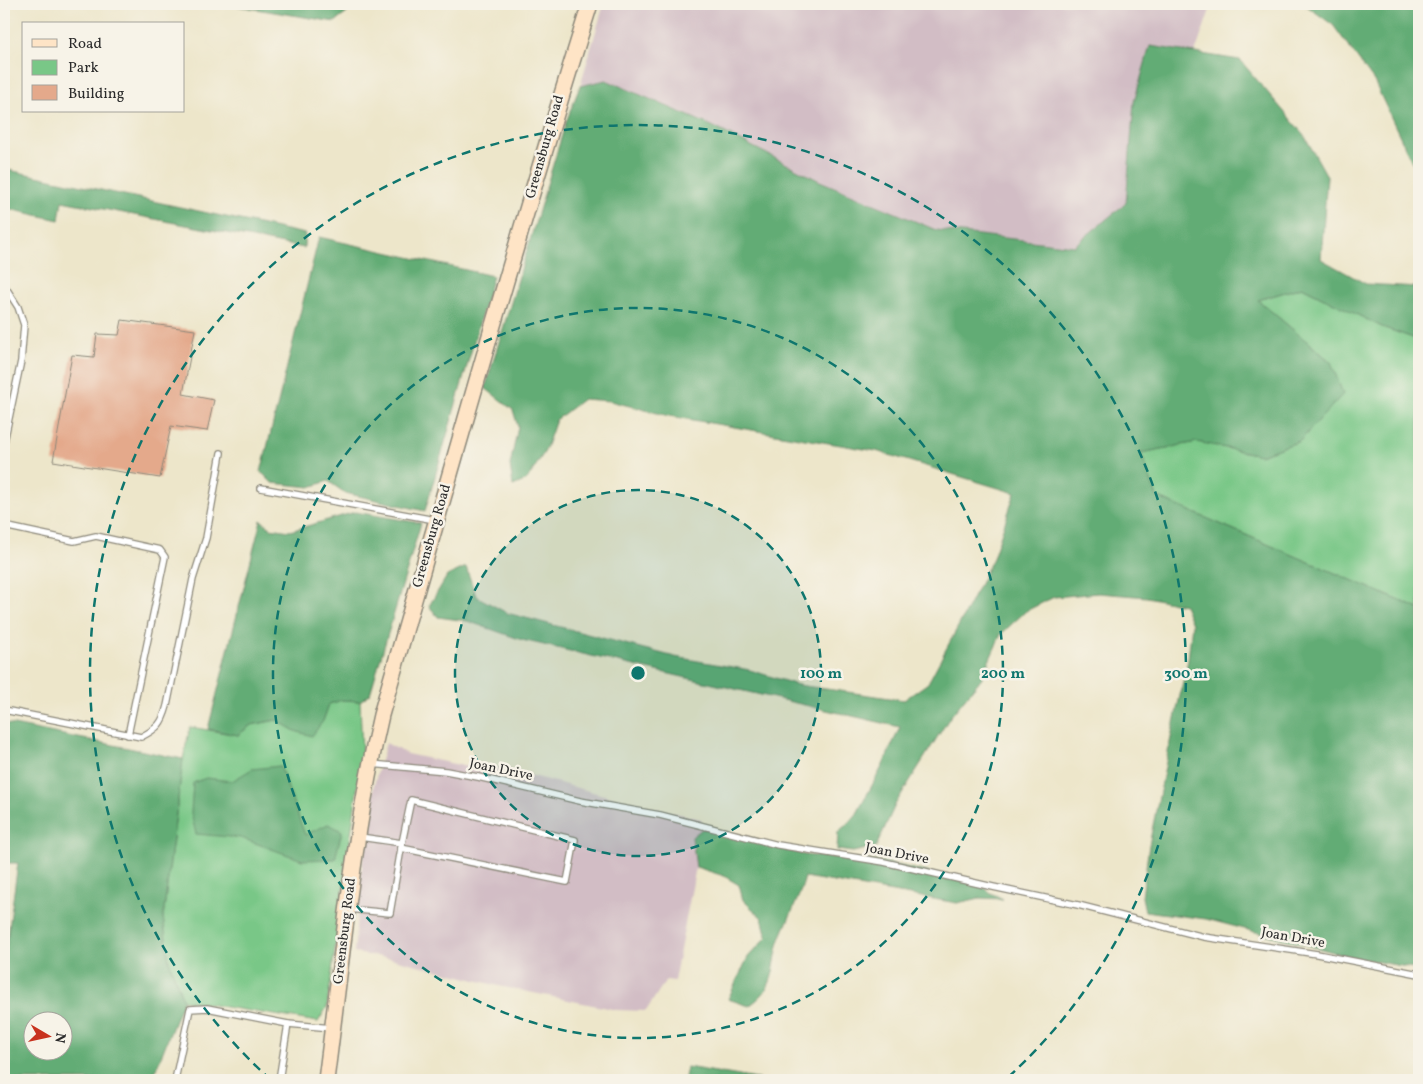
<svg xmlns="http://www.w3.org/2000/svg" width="1423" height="1084" font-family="Vollkorn,serif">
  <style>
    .industrial { fill: #d2bdc5 }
    .green { fill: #79c787; stroke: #527959 }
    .forest { fill: #62ac74; stroke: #466c50; fill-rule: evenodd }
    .building { fill: #e4a98b }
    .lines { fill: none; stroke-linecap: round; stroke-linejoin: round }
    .lane-casing { stroke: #8c887a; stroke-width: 8 }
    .secondary-casing { stroke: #8c887a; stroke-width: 18 }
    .lane { stroke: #fff; stroke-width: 5.5 }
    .secondary { stroke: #fee4c6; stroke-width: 15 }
    .ring { fill: none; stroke: #0f766e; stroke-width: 2.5; stroke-dasharray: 9 6 }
    .labels { text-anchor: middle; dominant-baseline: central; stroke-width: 5; stroke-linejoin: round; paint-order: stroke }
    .street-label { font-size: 14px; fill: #2b2b2b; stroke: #f7f3e8 }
    .centre { fill: #0f766e; stroke: #f7f3e8; stroke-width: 2.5 }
    .ring-label { font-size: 15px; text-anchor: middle; font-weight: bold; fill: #0f766e; stroke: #f7f3e8; stroke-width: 5; stroke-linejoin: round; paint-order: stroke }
  </style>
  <rect width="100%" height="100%" fill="#f7f3e8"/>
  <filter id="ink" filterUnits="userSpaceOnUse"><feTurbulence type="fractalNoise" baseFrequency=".02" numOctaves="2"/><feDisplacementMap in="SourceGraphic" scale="10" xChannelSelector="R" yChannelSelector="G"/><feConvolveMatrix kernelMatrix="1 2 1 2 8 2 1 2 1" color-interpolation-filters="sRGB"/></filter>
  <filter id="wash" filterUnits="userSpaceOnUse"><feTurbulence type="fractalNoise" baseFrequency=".0096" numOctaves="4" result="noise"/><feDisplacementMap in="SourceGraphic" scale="20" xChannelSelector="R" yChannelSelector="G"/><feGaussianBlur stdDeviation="1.12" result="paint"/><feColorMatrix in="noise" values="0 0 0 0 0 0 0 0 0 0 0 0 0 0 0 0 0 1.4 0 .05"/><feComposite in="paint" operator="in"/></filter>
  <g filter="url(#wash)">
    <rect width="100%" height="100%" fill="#ede6ca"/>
    <g class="industrial">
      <polygon points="604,4 1212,4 1195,53 1150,46 1134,102 1126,203 1075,246 936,230 820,181 712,126 606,80 580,86"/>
      <polygon points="386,743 407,754 459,765 504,768 637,804 701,819 703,828 692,837 696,867 674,981 666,980 646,1011 617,1010 499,986 390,958 354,953 361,873 374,785"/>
    </g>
    <g class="green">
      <polygon points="1302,287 1382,327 1419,340 1419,609 1157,497 1141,453 1197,442 1260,455 1300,441 1331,362 1258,300"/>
      <polygon points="342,700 360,701 362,755 327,1007 318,1022 183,1000 169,961 163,917 183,759 190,727 238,735 251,725 277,720 295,731 323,721 329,704"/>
    </g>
    <g class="forest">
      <polygon points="225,4 346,4 347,13 335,22"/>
      <polygon points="1304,4 1419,4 1419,177 1374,81 1333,25"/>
      <polygon points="1150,46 1240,60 1304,135 1327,176 1321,259 1366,284 1419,287 1419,340 1382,327 1302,287 1258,300 1331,362 1343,394 1300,441 1260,455 1197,442 1141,453 1157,497 1419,609 1419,969 1356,958 1206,919 1145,911 1142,897 1149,845 1175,718 1188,660 1192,624 1184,605 1147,597 1099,593 1054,597 1026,611 1001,634 981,679 950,717 896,803 876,847 853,852 837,850 838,832 855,817 883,765 900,727 522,640 467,621 438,617 429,606 447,576 466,567 476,596 507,613 675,657 750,670 798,685 904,700 928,683 960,623 993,558 1015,493 876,451 669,416 610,401 583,399 556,420 545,451 527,480 513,486 510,465 518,427 513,410 485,388 566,122 580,86 606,80 712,126 820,181 936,230 1074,246 1126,203 1134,102"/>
      <polygon points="4,169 305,234 304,248 62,201 59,220 4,208"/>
      <polygon points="319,237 493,276 425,511 345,493 328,481 310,487 272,483 261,472"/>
      <polygon points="355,512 421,523 370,694 360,701 342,700 329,704 323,721 312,736 295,731 276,720 251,725 238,735 208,729 261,520 270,528 290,531"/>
      <path d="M4,723L183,759L163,917L169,961L183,1000L152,1080H4V964L18,863H4ZM32,1022H62V1052H32Z"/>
      <polygon points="280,766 305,835 328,824 342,831 335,859 302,860 241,838 196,834 191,813 193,783 206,778 232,781 252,769"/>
      <path d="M703,828L805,855L884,862L981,885L991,893L1003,899L980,898L957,903L805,877C799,900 787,920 779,942C775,955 775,971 769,984C765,994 757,1000 749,1006L728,999L748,957L767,937L762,918L743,900L739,885L724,876L696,867L692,837Z"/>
      <polygon points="687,1067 763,1080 686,1080 685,1077"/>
    </g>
    <g id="blocks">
      <polygon class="building" points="122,320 195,330 183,394 214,400 207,431 171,426 160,478 53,461 72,355 94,357 97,334 119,335"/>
    </g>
  </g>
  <g filter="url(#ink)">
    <use href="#blocks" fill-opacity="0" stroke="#8c887a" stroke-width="1"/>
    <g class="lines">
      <g class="lane-casing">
        <g id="lane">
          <polyline points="4,285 18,307 24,325 21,361 4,442"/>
          <polyline points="261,488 435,520"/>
          <polyline points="4,526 74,541 96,536 160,550 165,557 128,735"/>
          <path d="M4,710L141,737C158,728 162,724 167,706L193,579L206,538L221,453"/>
          <polyline points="371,764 446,771 478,777 580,801 660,815 778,845 884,862 993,887 1078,905 1204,937 1317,954 1419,974"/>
          <polyline points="401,848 567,882 575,840 411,800 402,843"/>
          <polyline points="348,909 390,913 402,843 360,837"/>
          <polyline points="175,1080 190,1009 207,1008 288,1024 332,1028"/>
          <polyline points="279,1080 288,1024"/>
        </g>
      </g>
      <g class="secondary-casing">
        <path id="secondary" d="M326,1080C342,958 353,835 381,715C449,478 516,239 590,4"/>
      </g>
      <use href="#lane" class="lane"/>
      <use href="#secondary" class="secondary"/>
    </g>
  </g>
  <circle cx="638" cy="673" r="183" fill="#0f766e" fill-opacity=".12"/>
  <g class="ring">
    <circle cx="638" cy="673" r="183"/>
    <circle cx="638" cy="673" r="365"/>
    <path d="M271 1080A548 548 0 1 1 1005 1080"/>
  </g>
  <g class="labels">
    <g class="street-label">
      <text transform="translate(545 147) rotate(-74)">Greensburg Road</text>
      <text transform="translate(432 536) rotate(-74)">Greensburg Road</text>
      <text transform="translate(501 770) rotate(12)">Joan Drive</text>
      <text transform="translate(897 854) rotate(11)">Joan Drive</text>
      <text transform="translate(345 931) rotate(-83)">Greensburg Road</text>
      <text transform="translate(1293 938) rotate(10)">Joan Drive</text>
    </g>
  </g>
  <circle cx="638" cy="673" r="8" class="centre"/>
  <g class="ring-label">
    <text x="821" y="678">100 m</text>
    <text x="1003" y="678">200 m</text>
    <text x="1186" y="678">300 m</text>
  </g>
  <rect width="1423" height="1084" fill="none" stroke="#f7f3e8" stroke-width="20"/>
  <rect x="22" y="22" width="162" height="90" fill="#f7f3e8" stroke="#a5a39c"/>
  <rect x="32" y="39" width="25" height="8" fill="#fee4c6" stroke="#a5a39c"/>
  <text x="68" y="48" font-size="15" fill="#2b2b2b">Road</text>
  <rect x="32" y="60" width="25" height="15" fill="#79c787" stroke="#a5a39c"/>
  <text x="68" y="72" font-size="15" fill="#2b2b2b">Park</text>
  <rect x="32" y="85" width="25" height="15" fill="#e4a98b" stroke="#a5a39c"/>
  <text x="68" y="98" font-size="15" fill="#2b2b2b">Building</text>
  <g transform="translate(48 1036) rotate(99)"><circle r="24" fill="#f7f3e8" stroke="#a5a39c"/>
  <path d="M0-4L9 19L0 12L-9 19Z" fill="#c8321e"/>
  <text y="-8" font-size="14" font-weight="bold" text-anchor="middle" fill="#2b2b2b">N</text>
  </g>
</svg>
